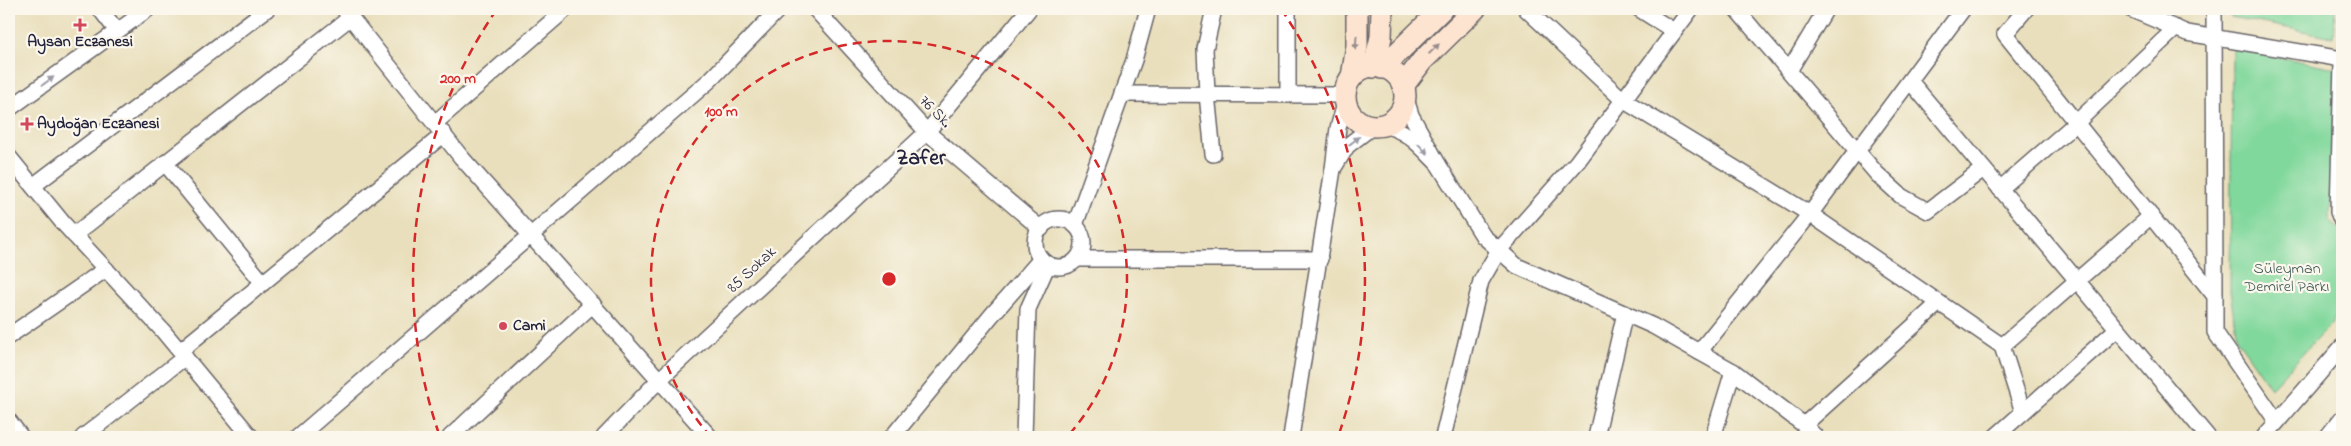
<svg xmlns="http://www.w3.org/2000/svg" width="2351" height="446" font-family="'Indie Flower',sans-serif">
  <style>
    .green { fill: #81d89c; stroke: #527d6c }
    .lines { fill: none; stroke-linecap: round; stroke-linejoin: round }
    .street-casing { stroke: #686468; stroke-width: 18 }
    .secondary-casing { stroke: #686468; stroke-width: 24 }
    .street { stroke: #fff; stroke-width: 15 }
    .secondary { stroke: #fde4d1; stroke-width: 21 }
    .oneway { fill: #9a8d8e }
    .oneway2 { fill: #9c9ca7 }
    .ring { fill: none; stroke: #d62828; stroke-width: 2.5; stroke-dasharray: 9 6 }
    .poi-dot { fill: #d1495b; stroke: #fbf7ec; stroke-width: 2 }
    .labels { text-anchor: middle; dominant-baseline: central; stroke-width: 4.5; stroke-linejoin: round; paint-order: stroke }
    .poi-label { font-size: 16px; font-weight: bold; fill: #22223b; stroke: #fbf7ec; text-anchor: start }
    .street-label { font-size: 16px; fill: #22223b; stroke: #fbf7ec }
    .park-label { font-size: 16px; fill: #3e5958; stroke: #fbf7ec }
    .district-label { font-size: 21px; font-weight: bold; fill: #22223b; stroke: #fbf7ec }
    .centre { fill: #d62828; stroke: #fbf7ec; stroke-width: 2.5 }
    .ring-label { font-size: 15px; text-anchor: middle; font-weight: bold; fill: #d62828; stroke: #fbf7ec; stroke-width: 4.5; stroke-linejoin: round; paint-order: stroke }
  </style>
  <rect width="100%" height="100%" fill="#fbf7ec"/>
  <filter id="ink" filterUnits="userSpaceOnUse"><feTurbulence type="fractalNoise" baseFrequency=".02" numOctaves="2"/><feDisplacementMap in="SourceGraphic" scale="10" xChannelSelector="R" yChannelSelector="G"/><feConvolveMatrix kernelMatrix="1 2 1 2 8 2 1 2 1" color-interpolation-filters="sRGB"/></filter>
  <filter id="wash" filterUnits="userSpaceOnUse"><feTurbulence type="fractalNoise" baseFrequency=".0096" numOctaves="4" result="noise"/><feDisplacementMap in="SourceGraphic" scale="20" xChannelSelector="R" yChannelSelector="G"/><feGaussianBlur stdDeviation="1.12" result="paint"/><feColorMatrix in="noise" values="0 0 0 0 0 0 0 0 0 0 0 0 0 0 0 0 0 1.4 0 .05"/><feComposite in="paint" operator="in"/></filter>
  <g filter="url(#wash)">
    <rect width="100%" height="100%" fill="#e9dfbc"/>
    <g class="green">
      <polygon points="2231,9 2335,9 2333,37 2231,17"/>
      <polygon points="2232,48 2336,68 2330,222 2342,232 2342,308 2330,325 2271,388 2237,339 2230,291"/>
    </g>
  </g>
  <g filter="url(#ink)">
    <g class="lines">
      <g class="street-casing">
        <g id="street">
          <polyline points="100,9 117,31"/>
          <polyline points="344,9 461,157 710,437"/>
          <polyline points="815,9 927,132 1041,229"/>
          <polyline points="1526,9 1623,100 1810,214 2002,346 2023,412"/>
          <polyline points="1639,9 1674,31"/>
          <polyline points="1736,9 1877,174 1901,196 1928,211 1983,169"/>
          <polyline points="2026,9 2005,34 2215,296 2215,332 2277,422"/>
          <polyline points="2130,9 2187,33 2342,59"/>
          <polyline points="2214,9 2215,296"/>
          <polyline points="2342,64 2338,212 2342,222"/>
          <polyline points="1789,71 1826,9"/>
          <polyline points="1910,81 2208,437"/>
          <polyline points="1122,94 1345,95"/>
          <polyline points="1288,95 1288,9"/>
          <polyline points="1345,104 1338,128 1333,169 1347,146 1373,126"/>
          <polyline points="9,109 148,9"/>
          <polyline points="435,123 566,9"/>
          <path d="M1382,125C1407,129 1421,147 1438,164L1411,115L1405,96"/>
          <polyline points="1213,154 1207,94 1205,49 1214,9"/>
          <polyline points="9,157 63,223 163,331 251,437"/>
          <polyline points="165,163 263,283"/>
          <polyline points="1438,164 1483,236 1517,266 1653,326 1699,352 1733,371 1804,425 1816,437"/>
          <polyline points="33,186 267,9"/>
          <polyline points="2000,189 2076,123 2176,28"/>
          <circle cx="1059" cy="243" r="24"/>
          <polyline points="1075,225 1134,60 1148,9"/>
          <polyline points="74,235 351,17"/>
          <polyline points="1077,259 1320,259"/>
          <polyline points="9,336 106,269"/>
          <polyline points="2002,346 2151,216"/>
          <polyline points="180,351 444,134"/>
          <polyline points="1699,352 1810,214 1963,9"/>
          <polyline points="9,421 21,437"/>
          <polyline points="1804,425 1939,303"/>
          <polyline points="83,437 185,357"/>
          <polyline points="298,437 710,80 779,9"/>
          <polyline points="450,437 593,304"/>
          <polyline points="604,437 659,380 927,132 1029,9"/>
          <polyline points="892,437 991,316 1041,259"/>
          <polyline points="1024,437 1028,309 1048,264"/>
          <polyline points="1291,437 1333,169"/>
          <polyline points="1443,437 1481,281 1499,250 1577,162 1691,9"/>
          <polyline points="1596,437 1625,313"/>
          <polyline points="1713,437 1733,371"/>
          <polyline points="1995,437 2117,329"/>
          <polyline points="2264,437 2342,347"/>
          <polyline points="2327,437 2342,418"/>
        </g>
      </g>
      <g class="secondary-casing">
        <g id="secondary">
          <circle cx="1375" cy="96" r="30"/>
          <polyline points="1374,67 1381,37 1382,9"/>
          <polyline points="1382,68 1442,9"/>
          <polyline points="1352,77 1357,46 1357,9"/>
          <polyline points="1403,86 1422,61 1475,9"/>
        </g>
      </g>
      <use href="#street" class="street"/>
      <use href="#secondary" class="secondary"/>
    </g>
    <defs><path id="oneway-solid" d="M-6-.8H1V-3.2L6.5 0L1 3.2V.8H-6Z" transform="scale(1.25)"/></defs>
    <g class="oneway">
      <use href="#oneway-solid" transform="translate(1356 43) rotate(94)"/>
      <use href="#oneway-solid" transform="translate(1434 49) rotate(-44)"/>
    </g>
    <g class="oneway2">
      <use href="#oneway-solid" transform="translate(48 81) rotate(-36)"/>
      <use href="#oneway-solid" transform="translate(1354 141) rotate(-38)"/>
      <use href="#oneway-solid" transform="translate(1423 149) rotate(46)"/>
    </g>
  </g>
  <g class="ring">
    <path d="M711 437A238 238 0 1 1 1067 437"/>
    <path d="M439 434A476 476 0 0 1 497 9M1281 9A476 476 0 0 1 1339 434"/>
  </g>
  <g class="poi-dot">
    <path d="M77.5 17.5h5v5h5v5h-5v5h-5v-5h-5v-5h5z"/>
    <path d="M24.5 116.5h5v5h5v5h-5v5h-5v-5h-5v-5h5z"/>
    <circle cx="503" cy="326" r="5"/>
  </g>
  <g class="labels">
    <g class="poi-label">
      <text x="80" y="42" text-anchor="middle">Aysan Eczanesi</text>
      <text x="37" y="124">Aydoğan Eczanesi</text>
      <text x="513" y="326">Cami</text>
    </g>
    <g class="street-label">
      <text transform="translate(935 112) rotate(45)">76 Sk.</text>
      <text transform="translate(752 270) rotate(-43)">85 Sokak</text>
    </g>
    <g class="park-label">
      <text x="2287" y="269">Süleyman<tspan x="2287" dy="18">Demirel Parkı</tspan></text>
    </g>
    <g class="district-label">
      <text x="921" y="159">Zafer</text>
    </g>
  </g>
  <circle cx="889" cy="279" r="8" class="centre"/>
  <g class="ring-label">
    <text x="458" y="83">200 m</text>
    <text x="721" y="116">100 m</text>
  </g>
  <rect width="2351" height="446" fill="none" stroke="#fbf7ec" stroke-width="30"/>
</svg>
